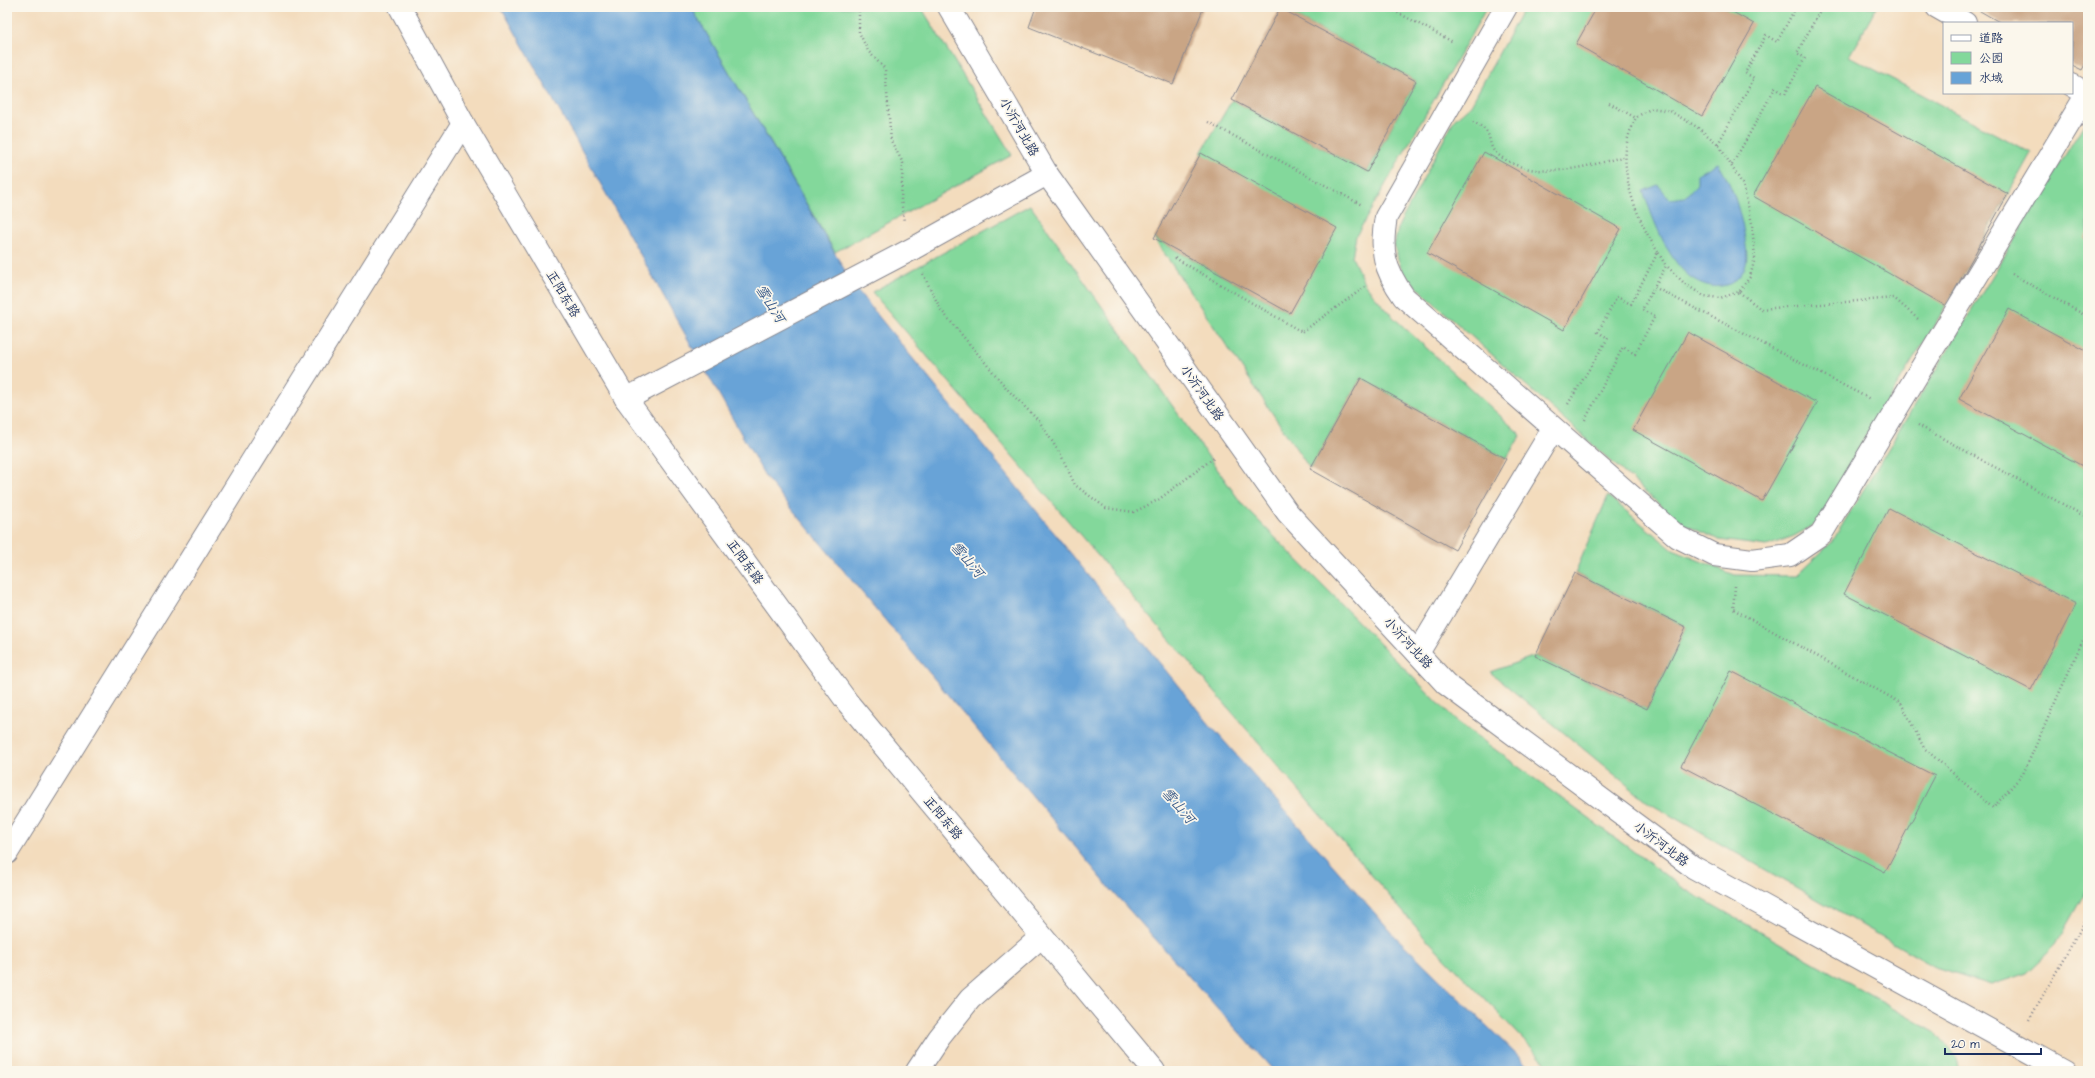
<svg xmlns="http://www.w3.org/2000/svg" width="2095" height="1078" font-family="'Architects Daughter','LXGW WenKai TC',sans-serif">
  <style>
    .green { fill: #83d89b; stroke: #4f847c }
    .water { fill: #67a3d7; stroke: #41699a }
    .building { fill: #c9a585 }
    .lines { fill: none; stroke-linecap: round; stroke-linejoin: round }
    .minor-casing { stroke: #87868e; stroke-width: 24 }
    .major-casing { stroke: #87868e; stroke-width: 24 }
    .path { stroke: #87868e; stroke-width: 2.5; stroke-dasharray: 1 3; stroke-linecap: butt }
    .minor { stroke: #fff; stroke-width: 22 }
    .major { stroke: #fff; stroke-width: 22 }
    .labels { text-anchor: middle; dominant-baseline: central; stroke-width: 3.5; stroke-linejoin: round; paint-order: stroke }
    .street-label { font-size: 13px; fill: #1b2f5e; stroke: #fbf7ec }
    .water-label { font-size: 14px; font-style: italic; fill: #365888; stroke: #fbf7ec }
  </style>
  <rect width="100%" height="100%" fill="#fbf7ec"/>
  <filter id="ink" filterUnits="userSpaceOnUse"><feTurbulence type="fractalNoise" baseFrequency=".025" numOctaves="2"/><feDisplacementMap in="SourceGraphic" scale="8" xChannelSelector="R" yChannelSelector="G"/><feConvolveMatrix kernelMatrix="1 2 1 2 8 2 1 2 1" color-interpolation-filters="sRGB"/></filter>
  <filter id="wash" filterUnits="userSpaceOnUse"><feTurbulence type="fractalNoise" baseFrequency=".012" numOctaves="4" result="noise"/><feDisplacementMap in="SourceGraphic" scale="16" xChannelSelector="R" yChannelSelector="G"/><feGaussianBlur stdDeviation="0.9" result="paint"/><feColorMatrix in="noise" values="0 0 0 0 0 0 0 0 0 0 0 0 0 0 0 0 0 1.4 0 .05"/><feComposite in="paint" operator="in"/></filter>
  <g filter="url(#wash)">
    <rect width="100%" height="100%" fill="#f3dcbd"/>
    <g class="green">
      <polygon points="691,7 921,7 1012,155 835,252"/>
      <polygon points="1281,7 1487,7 1356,236 1352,257 1365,285 1394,318 1521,435 1506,459 1361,378 1310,469 1154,238 1290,313 1201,153 1232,100 1367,172 1416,81 1280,8"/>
      <polygon points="1524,7 1877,7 1849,56 2031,153 1946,306 1869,431 1818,523 1794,536 1767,546 1719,540 1679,522 1423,293 1402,271 1394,246 1399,225 1454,120 1471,105"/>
      <polygon points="2087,94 2088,94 2088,888 2056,945 2027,973 1991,985 1935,967 1649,803 1490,672 1535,656 1647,709 1686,627 1575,573 1608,496 1673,550 1735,575 1796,576 1832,542 2087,119"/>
      <polygon points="1030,205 1242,504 1455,720 1683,888 1936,1032 1957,1059 1960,1071 1554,1071 1422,934 872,292"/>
    </g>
    <g class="water">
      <polygon points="501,7 691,7 854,286 1210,725 1395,936 1533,1071 1274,1071 1113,892 766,478"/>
      <path d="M1718,163C1723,172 1728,180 1732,190C1738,203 1750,251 1746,264C1744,273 1735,283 1726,285C1713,289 1700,284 1689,276C1666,257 1653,218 1643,191L1658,185L1670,199L1685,197L1697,184V174Z"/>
    </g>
    <g id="blocks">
      <g class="building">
        <polygon points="1036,7 1198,7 1203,9 1173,84 1029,27"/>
        <polygon points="1597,7 1724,7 1754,24 1702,116 1576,44"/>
        <polygon points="1973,7 2088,7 2088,59 2082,70 2072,65 2072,23 2001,23"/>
        <polygon points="1280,8 1416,81 1367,172 1232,100"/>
        <polygon points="1815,87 2008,194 1946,306 1753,196"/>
        <polygon points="1484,152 1621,229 1564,330 1427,253"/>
        <polygon points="1201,153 1337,228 1290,313 1154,238"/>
        <polygon points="2088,231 2088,240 2084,238"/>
        <polygon points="2009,309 2088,352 2088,469 1959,399"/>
        <polygon points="1688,332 1817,403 1762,501 1633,430"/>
        <polygon points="1361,378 1506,459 1455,550 1310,469"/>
        <polygon points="1889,508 2076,604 2031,690 1844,594"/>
        <polygon points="1575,573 1686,627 1647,709 1535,656"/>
        <polygon points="1731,671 1935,776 1885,872 1681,766"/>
      </g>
    </g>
  </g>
  <g filter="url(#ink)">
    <use href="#blocks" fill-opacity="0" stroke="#87868e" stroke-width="1"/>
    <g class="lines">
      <g class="minor-casing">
        <g id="minor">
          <polyline points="949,7 1047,174 1287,512 1446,684 1693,867 2064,1071"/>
          <path d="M1506,7L1386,217C1380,251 1384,269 1404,297L1678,537L1714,555L1752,560L1790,555L1821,534L2087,94L2072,85"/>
          <polyline points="1937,7 1965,23"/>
          <polyline points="626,399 914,248 1047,174"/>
          <polyline points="1418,653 1553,429"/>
          <polyline points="7,853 463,123"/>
          <polyline points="917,1071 939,1038 970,999 1041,937"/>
        </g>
      </g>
      <g class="major-casing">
        <polyline id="major" points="400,7 463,123 626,399 848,703 1154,1071"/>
      </g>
      <g class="path">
        <polyline points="859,7 859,32 868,51 885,69 891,141 903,163 901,199 904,222"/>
        <polyline points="1387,7 1453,42"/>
        <polyline points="1609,103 1636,118"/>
        <polyline points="1208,122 1362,205"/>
        <path d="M1473,122C1477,124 1483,127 1486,131C1491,137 1489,147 1496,153C1533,184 1584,167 1626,156"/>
        <polyline points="1718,144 1754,78 1745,73 1766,35 1777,42 1796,7"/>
        <polyline points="1732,165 1775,88 1785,94 1805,58 1797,53 1822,7"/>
        <path d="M1658,252C1637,220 1615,167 1631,129C1633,126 1634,121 1636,118C1640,114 1647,111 1652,108L1670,111L1697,127L1718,144L1743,185L1752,223L1755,258L1750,277L1739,292L1720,298L1704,296L1685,284L1666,265"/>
        <polyline points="1175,258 1302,332 1365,287"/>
        <polyline points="923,274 941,310 1009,391 1039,421 1061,455 1075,485 1106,508 1134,512 1158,500 1215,457"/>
        <polyline points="2012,274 2088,317"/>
        <polyline points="1739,292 1761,309 1894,298 1918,319"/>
        <polyline points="1568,404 1608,338 1598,332 1617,297 1631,304 1658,252 1666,266 1654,287"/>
        <polyline points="1585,420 1623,347 1635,354 1655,316 1642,310 1654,287 1870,399"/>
        <polyline points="1918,425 2088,518"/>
        <polyline points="1735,586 1733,609 1901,703 1924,748 1993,808 2023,774 2083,640 2088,634"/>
        <polyline points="2029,1020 2088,916"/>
      </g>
      <use href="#minor" class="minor"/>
      <use href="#major" class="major"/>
    </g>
  </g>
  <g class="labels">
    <g class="street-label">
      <text transform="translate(1019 127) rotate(60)">小沂河北路</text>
      <text transform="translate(563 294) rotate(59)">正阳东路</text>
      <text transform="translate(1202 393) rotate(55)">小沂河北路</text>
      <text transform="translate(745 562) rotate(54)">正阳东路</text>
      <text transform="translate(1408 643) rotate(47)">小沂河北路</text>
      <text transform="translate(943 818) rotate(50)">正阳东路</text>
      <text transform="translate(1661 844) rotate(37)">小沂河北路</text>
    </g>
    <g class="water-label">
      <text transform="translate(770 304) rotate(58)">雪山河</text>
      <text transform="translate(967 560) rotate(49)">雪山河</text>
      <text transform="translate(1178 806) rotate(49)">雪山河</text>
    </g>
  </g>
  <rect width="2095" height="1078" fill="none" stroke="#fbf7ec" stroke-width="24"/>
  <rect x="1943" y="22" width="130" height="72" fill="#fbf7ec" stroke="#a1a7b3"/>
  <rect x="1951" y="35" width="20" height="6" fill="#ffffff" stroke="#a1a7b3"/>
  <text x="1979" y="42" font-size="12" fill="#1b2f5e">道路</text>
  <rect x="1951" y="52" width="20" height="12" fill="#83d89b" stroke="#a1a7b3"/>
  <text x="1979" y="62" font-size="12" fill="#1b2f5e">公园</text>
  <rect x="1951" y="72" width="20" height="12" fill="#67a3d7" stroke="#a1a7b3"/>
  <text x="1979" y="82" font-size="12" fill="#1b2f5e">水域</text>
  <path d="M1945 1048v6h96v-6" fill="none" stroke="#1b2f5e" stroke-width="2"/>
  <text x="1951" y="1048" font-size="12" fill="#1b2f5e" stroke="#fbf7ec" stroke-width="3" paint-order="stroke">20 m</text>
</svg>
